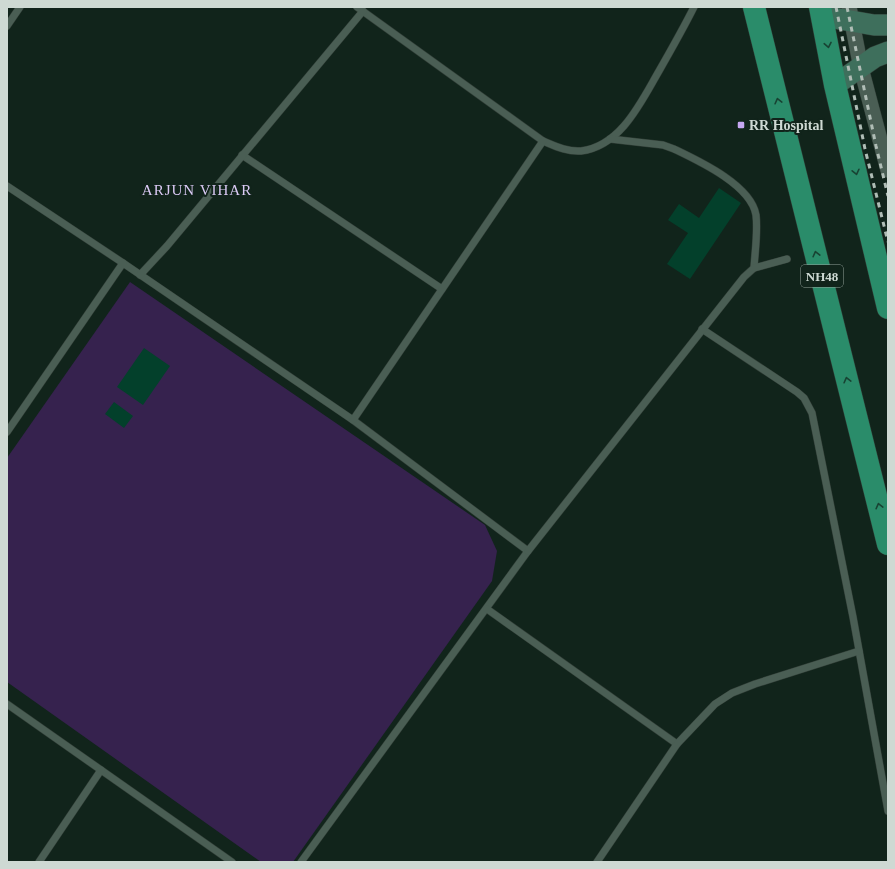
<svg xmlns="http://www.w3.org/2000/svg" width="895" height="869" font-family="'Times New Roman',serif">
  <style>
    .green { fill: #36224e }
    .building { fill: #03402b }
    .lines { fill: none; stroke-linecap: round; stroke-linejoin: round }
    .service-casing { stroke: #313e37; stroke-width: 8 }
    .minor-casing { stroke: #313e37; stroke-width: 16 }
    .secondary-casing { stroke: #313e37; stroke-width: 22 }
    .trunk-casing { stroke: #313e37; stroke-width: 23 }
    .service { stroke: #4a5e54; stroke-width: 7 }
    .minor { stroke: #4a5e54; stroke-width: 15 }
    .secondary { stroke: #3e6f5c; stroke-width: 21 }
    .trunk { stroke: #2a8c6a; stroke-width: 22 }
    .rail { stroke: #b0bdb6; stroke-width: 3; stroke-dasharray: 5 5; stroke-linecap: butt }
    .oneway { stroke: #184333 }
    .poi-dot { fill: #c5a7f1; stroke: #11241b; stroke-width: 1.5 }
    .labels { text-anchor: middle; dominant-baseline: central; stroke-width: 4; stroke-linejoin: round; paint-order: stroke }
    .shield { fill: #11241b; stroke: #95a39c; stroke-width: 1 }
    .shield-label { font-size: 13px; font-weight: bold; fill: #ced9d3 }
    .poi-label { font-size: 14px; font-weight: bold; fill: #ced9d3; stroke: #11241b; text-anchor: start }
    .neighbourhood-label { font-size: 15px; letter-spacing: 1px; fill: #dbcaf5; stroke: #11241b }
  </style>
  <rect width="100%" height="100%" fill="#11241b"/>
  <polygon class="green" points="130,282 485,525 497,551 492,581 293,862 261,862 7,682 7,458"/>
  <g class="building">
    <polygon points="719,188 741,203 690,279 667,264 688,233 668,220 679,204 699,218"/>
    <polygon points="144,348 170,366 143,405 117,387"/>
    <polygon points="114,402 133,416 124,428 105,414"/>
  </g>
  <g class="lines">
    <g class="service-casing">
      <g id="service">
        <path d="M357,7L543,141C555,146 567,152 581,151C621,146 641,102 659,71C671,50 683,29 694,7"/>
        <polyline points="7,26 20,7"/>
        <path d="M610,139L663,145L674,149C699,161 751,185 756,215C758,232 755,251 754,268"/>
        <polyline points="242,155 442,289"/>
        <polyline points="7,186 123,263 353,420 528,551 301,862"/>
        <polyline points="140,275 167,246 363,11"/>
        <polyline points="702,329 797,392 804,398 812,413 853,617 888,811"/>
        <polyline points="353,420 543,141"/>
        <polyline points="7,432 123,263"/>
        <polyline points="528,551 744,277 754,268 787,259"/>
        <polyline points="487,609 677,744"/>
        <polyline points="7,704 232,862"/>
        <polyline points="39,862 101,770"/>
        <polyline points="597,862 677,744 715,704 732,693 755,684 859,651"/>
      </g>
    </g>
    <g class="minor-casing">
      <polyline id="minor" points="849,7 861,68 888,170"/>
    </g>
    <g class="secondary-casing">
      <g id="secondary">
        <polyline points="822,16 874,25 888,25"/>
        <polyline points="835,85 875,57 888,52"/>
      </g>
    </g>
    <g class="trunk-casing">
      <g id="trunk">
        <polyline points="754,7 888,544"/>
        <polyline points="820,7 835,85 888,308"/>
      </g>
    </g>
    <use href="#service" class="service"/>
    <use href="#minor" class="minor"/>
    <use href="#secondary" class="secondary"/>
    <use href="#trunk" class="trunk"/>
    <g class="rail">
      <polyline points="836,7 865,149 888,242"/>
      <polyline points="847,7 876,146 888,196"/>
    </g>
  </g>
  <defs><path id="oneway-chevron" d="M-2-3.5L2.5 0L-2 3.5" fill="none" stroke-width="1.6" stroke-linecap="round" stroke-linejoin="round"/></defs>
  <g class="oneway">
    <use href="#oneway-chevron" transform="translate(828 45) rotate(79)"/>
    <use href="#oneway-chevron" transform="translate(778 101) rotate(-104)"/>
    <use href="#oneway-chevron" transform="translate(856 172) rotate(77)"/>
    <use href="#oneway-chevron" transform="translate(816 254) rotate(-104)"/>
    <use href="#oneway-chevron" transform="translate(847 380) rotate(-104)"/>
    <use href="#oneway-chevron" transform="translate(879 506) rotate(-104)"/>
  </g>
  <rect class="poi-dot" x="737" y="121" width="8" height="8" rx="2"/>
  <g class="labels">
    <rect class="shield" x="801" y="265" width="42" height="22" rx="3"/>
    <g class="shield-label">
      <text x="822" y="276">NH48</text>
    </g>
    <g class="poi-label">
      <text x="749" y="125">RR Hospital</text>
    </g>
    <g class="neighbourhood-label">
      <text x="197" y="190">ARJUN VIHAR</text>
    </g>
  </g>
  <rect width="895" height="869" fill="none" stroke="#ced9d3" stroke-width="16"/>
</svg>
